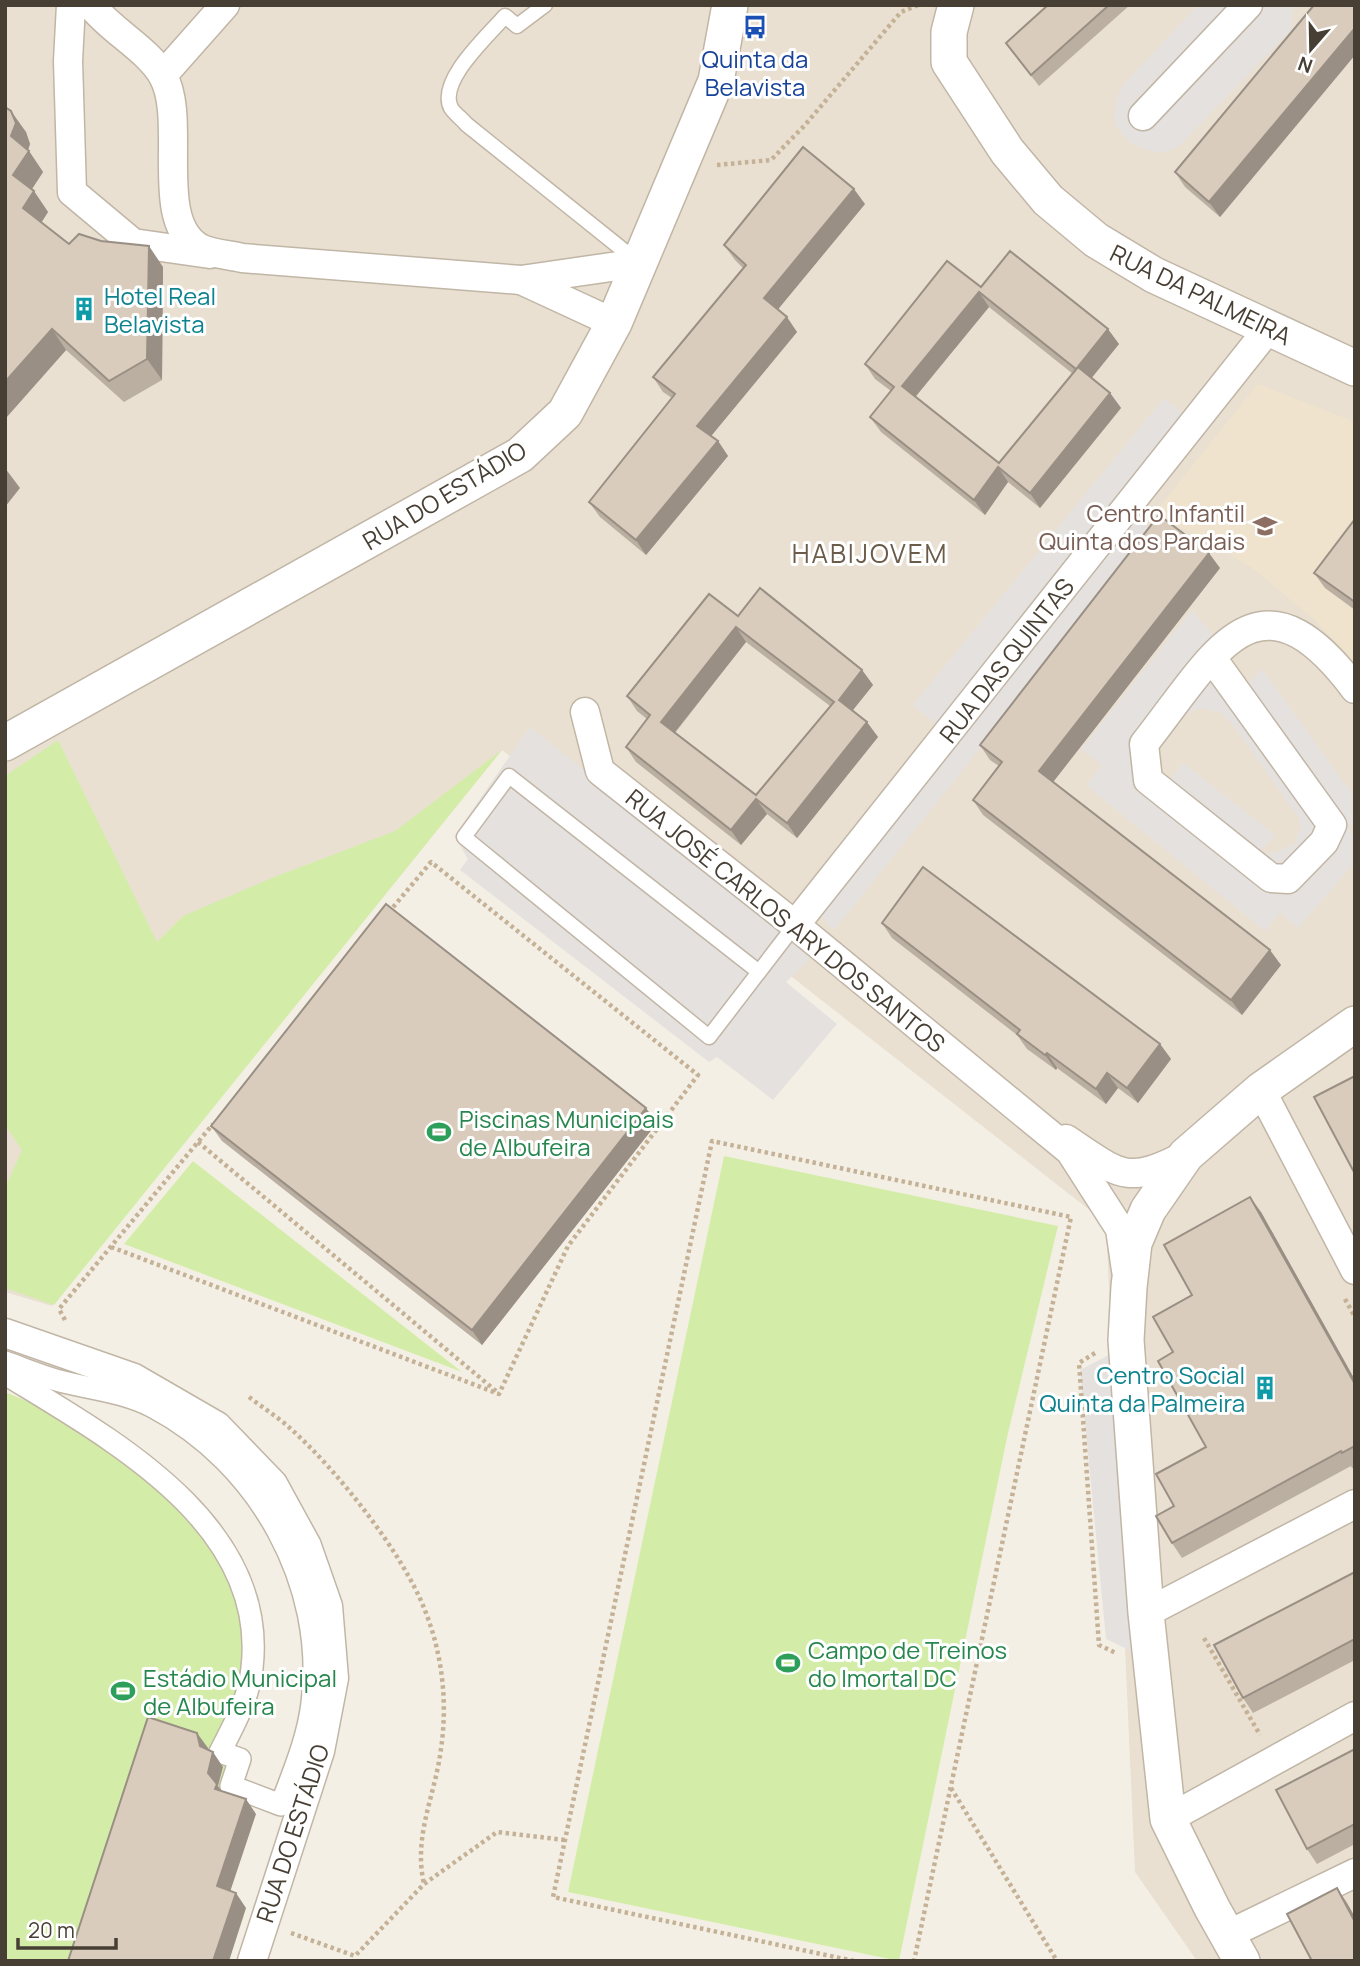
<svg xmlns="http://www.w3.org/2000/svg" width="1360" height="1966" font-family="Manrope,sans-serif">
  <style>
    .residential { fill: #e9e0d2 }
    .education { fill: #efe3cd }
    .green { fill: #d3eda9 }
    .parking { fill: #e5e1de; fill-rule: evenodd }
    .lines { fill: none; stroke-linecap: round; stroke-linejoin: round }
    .service-casing { stroke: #c1b6a6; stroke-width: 17 }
    .pedestrian-casing { stroke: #c1b6a6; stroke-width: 24 }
    .minor-casing { stroke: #c1b6a6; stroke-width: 31 }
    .tertiary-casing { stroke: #c1b6a6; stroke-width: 38 }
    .path { stroke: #c4b196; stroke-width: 4.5; stroke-dasharray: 3.5 3.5; stroke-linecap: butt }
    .service { stroke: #fff; stroke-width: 14 }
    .pedestrian { stroke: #fff; stroke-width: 21 }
    .minor { stroke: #fff; stroke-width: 28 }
    .tertiary { stroke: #fff; stroke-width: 35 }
    .wall { fill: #bbafa2; fill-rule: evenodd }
    .shaded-wall { fill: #998f84 }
    .building { fill: #daccbc; stroke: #998f84; stroke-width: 2; fill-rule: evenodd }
    .labels { text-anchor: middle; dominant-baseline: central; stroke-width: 6; stroke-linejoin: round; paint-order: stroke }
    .transit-label { font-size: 24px; fill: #164399; stroke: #fff }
    .street-label { font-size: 24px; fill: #473f34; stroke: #fff }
    .culture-label { font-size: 24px; fill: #0d838f; stroke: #fff; text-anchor: start }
    .education-label { font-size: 24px; fill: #785e54; stroke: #fff; text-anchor: end }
    .leisure-label { font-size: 24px; fill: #27864d; stroke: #fff; text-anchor: start }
    .neighbourhood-label { font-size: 26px; letter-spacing: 2px; fill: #6b5c4a; stroke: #fff }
  </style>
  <rect width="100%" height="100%" fill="#f4efe5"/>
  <polygon class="residential" points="5,5 1355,5 1355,1961 1197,1961 1135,1872 1106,1223 502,750 52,1306 5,1292"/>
  <polygon class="education" points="1258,384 1355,422 1355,663 1316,621 1254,569 1199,536 1153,515"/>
  <g class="green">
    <polygon points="58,740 157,942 183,916 272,878 395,831 502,750 54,1305 5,1288 5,1188 22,1150 5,1125 5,776"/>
    <polygon points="724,1156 1058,1226 1008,1433 899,1961 568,1892"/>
    <polygon points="193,1161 462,1372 124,1244"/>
    <path d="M5,1392C94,1427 192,1501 233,1589C237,1598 245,1608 246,1618C254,1664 234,1709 220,1752L240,1759L228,1901L246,1908L229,1961H5Z"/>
  </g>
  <g class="parking">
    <polygon points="1198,5 1293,5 1292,29 1179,146 1164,153 1142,149 1128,141 1117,127 1114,113 1118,95 1124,84"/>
    <polygon points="1164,398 1185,415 938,726 913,705"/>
    <polygon points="1137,518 1154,532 834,930 818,914"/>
    <path d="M1192,610L1211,633L1245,687L1262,669L1355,798V820L1348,828L1355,838V862L1298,928L1280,912L1265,931L1086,785L1102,765L1081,749ZM1201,708L1221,713L1233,725L1298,817L1300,828L1295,843L1275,853H1259L1275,835L1183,763L1169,780L1165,775L1157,764L1160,747L1188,713Z"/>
    <polygon points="530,727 815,954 786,982 837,1024 773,1100 717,1057 709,1062 460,870 468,859 454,836"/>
    <polygon points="1109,1355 1131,1651 1106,1639 1080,1370"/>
  </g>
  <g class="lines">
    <g class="service-casing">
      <g id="service">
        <path d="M545,5L517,26L505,16C489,35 437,81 451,108C454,113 462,119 466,124L638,262"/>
        <polyline points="759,972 509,776 464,837 709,1037 795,925"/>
      </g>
    </g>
    <g class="pedestrian-casing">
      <path id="pedestrian" d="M5,1362C22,1368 39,1375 56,1380C88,1389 123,1391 153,1407C259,1463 327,1584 312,1703C308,1738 293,1773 281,1805L231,1786L240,1759L220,1752C234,1725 249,1698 252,1668C269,1523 109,1438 5,1374"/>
    </g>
    <g class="minor-casing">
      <g id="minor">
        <polyline points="71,5 68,61 72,192 133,243 210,254"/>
        <path d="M91,5C110,30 149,50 163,76C188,120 152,222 200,248C212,254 230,255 242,258L521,280L639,263"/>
        <polyline points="163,75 225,5"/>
        <polyline points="1143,116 1248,5"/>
        <polyline points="521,280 614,323"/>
        <path d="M1212,658L1332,825L1324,842L1288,879L1271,878L1148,780L1144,744C1213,657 1257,558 1355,689"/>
        <polyline points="585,712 600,771 795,925 1070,1151 1120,1229 1126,1270"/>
        <polyline points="795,925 1269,328"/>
        <polyline points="1261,1090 1355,1270"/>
        <path d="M1066,1139C1120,1175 1126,1186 1186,1155"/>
        <polyline points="5,1333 134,1378 217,1426 273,1484 307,1546 328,1606 334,1678 320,1751 252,1961"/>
        <polyline points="1146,1613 1355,1504"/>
        <polyline points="1168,1819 1355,1716"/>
        <polyline points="1227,1935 1355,1873"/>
      </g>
    </g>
    <g class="tertiary-casing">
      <g id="tertiary">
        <polyline points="956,5 949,32 949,62 1007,151 1048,200 1096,240 1154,275 1355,368"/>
        <polyline points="5,743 520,455 565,413 614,323 716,81 730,5"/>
        <polyline points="1242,1961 1212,1908 1168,1819 1146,1613 1126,1340 1129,1287 1134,1243 1148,1210 1186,1155 1261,1090 1355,1024"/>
      </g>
    </g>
    <g class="path">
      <polyline points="717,165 771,160 805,125 901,12 918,5"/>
      <polyline points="198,1142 496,1391"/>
      <polyline points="111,1247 499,1394 568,1246 698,1075 431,862 389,912"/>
      <polyline points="1345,1299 1355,1317"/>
      <polyline points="65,1320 59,1309 213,1124"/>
      <polyline points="1095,1353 1079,1363 1099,1645 1116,1653"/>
      <path d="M249,1397C263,1408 278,1417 291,1429C336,1469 402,1552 424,1608C442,1652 448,1701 441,1749C435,1796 413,1836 424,1884"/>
      <polyline points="1204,1638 1260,1735"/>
      <polyline points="951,1788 1057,1961"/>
      <polyline points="291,1933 355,1956 424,1884 497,1832 565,1840"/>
      <polyline points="854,1961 553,1897 712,1141 1071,1217 914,1961"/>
    </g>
    <use href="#service" class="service"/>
    <use href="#pedestrian" class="pedestrian"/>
    <use href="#minor" class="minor"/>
    <use href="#tertiary" class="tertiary"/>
  </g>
  <g class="wall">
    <polygon points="1048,5 1130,5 1039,86 1006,43"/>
    <polygon points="1355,5 1355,55 1220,217 1185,187 1175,172"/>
    <polygon points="26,132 30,144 28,150 43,172 32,189 48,212 41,223 69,244 163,267 162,380 124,402 66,350 5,419"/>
    <polygon points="865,204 778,309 797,332 711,436 718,441 728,456 646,555 600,517 589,502 672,398 663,392 653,377 743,268 735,260 724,245"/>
    <path d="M981,287L1119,344L1091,378L1110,393L1121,408L1040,508L1008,482L985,515L881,432L870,417L891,391L875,379L865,364ZM989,307L1073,374L999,463L915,397Z"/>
    <polygon points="1355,519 1355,610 1325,588 1314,573"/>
    <polygon points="1220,568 1053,782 1281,965 1242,1015 983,815 973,800 999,766 990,760 980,745"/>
    <path d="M738,616L862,670L873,685L852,711L878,737L797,838L767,814L741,845L636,762L626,747L647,719L637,711L627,696ZM746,642L830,706L756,795L675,733Z"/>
    <polygon points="882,923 1160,1044 1171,1059 1138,1103 1118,1088 1106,1104 1057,1068 1056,1070 1027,1049 1017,1035 892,938"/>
    <polygon points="657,1123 482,1345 222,1141 211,1126"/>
    <polygon points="1261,1212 1355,1380 1355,1467 1352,1468 1351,1466 1182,1558 1172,1543 1174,1506 1206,1447 1192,1295"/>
    <polygon points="1355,1572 1355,1660 1253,1713 1243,1698"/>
    <polygon points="1355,1749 1355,1844 1317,1864 1307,1849"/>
  </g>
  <g class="shaded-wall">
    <polygon points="1355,28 1355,55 1220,217 1209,202"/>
    <polygon points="11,111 26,132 30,144 26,155 29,151 43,172 28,195 13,175 11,136"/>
    <polygon points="854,189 865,204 775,313 764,298"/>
    <polygon points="34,191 48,212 37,229 23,208"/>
    <polygon points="149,246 163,267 162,380 147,359"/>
    <polygon points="979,292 989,307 912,401 902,386"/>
    <polygon points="787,317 797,332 707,441 697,426"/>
    <polygon points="52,329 66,350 5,419 5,382"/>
    <polygon points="1108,329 1119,344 1086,385 1076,369"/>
    <polygon points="1110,393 1121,408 1040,508 1030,493"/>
    <polygon points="718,441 728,456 646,555 636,540"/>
    <polygon points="998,467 1008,482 985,515 974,500"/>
    <polygon points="5,468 20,488 5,507"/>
    <polygon points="1209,553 1220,568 1050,786 1039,771"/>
    <polygon points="736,627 746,642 671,737 661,722"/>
    <polygon points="862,670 873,685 849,715 839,700"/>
    <polygon points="867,722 878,737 797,838 787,823"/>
    <polygon points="756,799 767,814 741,845 731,830"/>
    <polygon points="1270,950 1281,965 1242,1015 1231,1000"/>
    <polygon points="1160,1044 1171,1059 1138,1103 1127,1088"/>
    <polygon points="1047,1053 1057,1068 1056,1070 1045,1055"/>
    <polygon points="1107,1073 1118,1088 1106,1104 1096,1089"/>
    <polygon points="646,1108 657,1123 482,1345 472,1330"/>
    <polygon points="1250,1197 1261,1212 1355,1380 1355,1384"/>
    <polygon points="197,1733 208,1748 210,1761 200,1746"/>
    <polygon points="213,1752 223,1767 218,1786 227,1799 215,1789 208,1773"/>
    <polygon points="246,1799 256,1814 227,1901 217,1886"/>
    <polygon points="1337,1888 1347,1903 1355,1917 1355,1922"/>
    <polygon points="236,1893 246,1908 229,1961 213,1961"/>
  </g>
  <g class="building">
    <polygon points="1048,5 1109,5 1031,75 1006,43"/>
    <polygon points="1314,5 1355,5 1355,28 1209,202 1175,172"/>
    <polygon points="5,107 11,111 16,123 11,136 29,151 13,175 34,191 23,208 69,244 79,234 101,241 149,246 147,359 109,381 52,329 5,382"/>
    <polygon points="803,147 854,189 764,298 787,317 697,426 718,441 636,540 589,502 675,394 653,377 746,265 724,245"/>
    <polygon points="1010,251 1108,329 1076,369 979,292 902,386 999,463 1078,367 1110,393 1030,493 998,467 974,500 870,417 894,387 865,364 947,261 981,287"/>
    <polygon points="1159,515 1209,553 1039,771 1270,950 1231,1000 973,800 1002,762 980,745"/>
    <polygon points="1355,519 1355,602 1314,573"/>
    <path d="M760,588L862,670L839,700L867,722L787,823L756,799L731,830L626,747L650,715L627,696L709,594L738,616ZM736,627L834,702L756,795L661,722Z"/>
    <polygon points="923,867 1160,1044 1127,1088 1107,1073 1096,1089 1047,1053 1045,1055 1017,1034 1020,1030 882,923"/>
    <polygon points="386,904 646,1108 472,1330 211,1126"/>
    <polygon points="1355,1076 1355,1174 1314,1097"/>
    <polygon points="1250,1197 1355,1384 1355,1446 1342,1453 1341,1451 1172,1543 1156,1516 1174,1506 1156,1474 1206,1447 1158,1361 1173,1352 1153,1317 1192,1295 1164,1245"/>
    <polygon points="1355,1572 1355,1639 1243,1698 1214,1645"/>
    <polygon points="148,1717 197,1733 200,1746 213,1752 208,1773 217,1784 215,1789 246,1799 217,1886 236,1893 213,1961 68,1961"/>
    <polygon points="1355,1749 1355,1824 1307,1849 1276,1790"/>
    <polygon points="1337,1888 1355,1922 1355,1961 1312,1961 1287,1914"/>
  </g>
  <defs>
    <g id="bus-bare" transform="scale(1.89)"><path d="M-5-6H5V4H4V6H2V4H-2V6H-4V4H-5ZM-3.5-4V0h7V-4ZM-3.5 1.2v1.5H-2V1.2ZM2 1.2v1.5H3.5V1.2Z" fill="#1a4fb4" stroke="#fff" stroke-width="2.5" paint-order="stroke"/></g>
    <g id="building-bare" transform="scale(1.89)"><path d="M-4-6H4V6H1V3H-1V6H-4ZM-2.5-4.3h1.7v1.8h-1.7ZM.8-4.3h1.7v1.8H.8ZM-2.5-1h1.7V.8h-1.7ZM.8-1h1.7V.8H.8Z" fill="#0f9aa8" stroke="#fff" stroke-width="2.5" paint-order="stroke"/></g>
    <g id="school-bare" transform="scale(1.89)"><path d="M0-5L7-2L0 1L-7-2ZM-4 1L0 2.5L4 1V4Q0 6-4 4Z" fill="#8d6e63" stroke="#fff" stroke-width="2.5" paint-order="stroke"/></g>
    <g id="stadium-bare" transform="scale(1.89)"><path d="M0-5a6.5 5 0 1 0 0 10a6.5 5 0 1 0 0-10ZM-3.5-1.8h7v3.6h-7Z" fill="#2e9e5b" stroke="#fff" stroke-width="2.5" paint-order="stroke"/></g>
  </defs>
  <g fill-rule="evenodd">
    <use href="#bus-bare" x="755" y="27"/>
    <use href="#building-bare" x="84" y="309"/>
    <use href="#school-bare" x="1265" y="526"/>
    <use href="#stadium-bare" x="439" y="1132"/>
    <use href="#building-bare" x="1265" y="1388"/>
    <use href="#stadium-bare" x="788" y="1663"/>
    <use href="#stadium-bare" x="123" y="1691"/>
  </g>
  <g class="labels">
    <g class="transit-label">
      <text x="755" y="58">Quinta da<tspan x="755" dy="28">Belavista</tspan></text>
    </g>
    <g class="street-label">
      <text transform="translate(1201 294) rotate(26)">RUA DA PALMEIRA</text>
      <text transform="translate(444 495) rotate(-31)">RUA DO ESTÁDIO</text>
      <text transform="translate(1006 660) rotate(-52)">RUA DAS QUINTAS</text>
      <text transform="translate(786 920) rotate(39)">RUA JOSÉ CARLOS ARY DOS SANTOS</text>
      <text transform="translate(292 1833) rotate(-72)">RUA DO ESTÁDIO</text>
    </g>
    <g class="culture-label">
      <text x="104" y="295">Hotel Real<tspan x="104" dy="28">Belavista</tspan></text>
      <text x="1245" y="1374" text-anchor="end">Centro Social<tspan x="1245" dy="28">Quinta da Palmeira</tspan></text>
    </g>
    <g class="education-label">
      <text x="1245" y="512">Centro Infantil<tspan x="1245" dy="28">Quinta dos Pardais</tspan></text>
    </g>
    <g class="leisure-label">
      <text x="459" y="1118">Piscinas Municipais<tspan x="459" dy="28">de Albufeira</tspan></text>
      <text x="808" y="1649">Campo de Treinos<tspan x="808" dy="28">do Imortal DC</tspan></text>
      <text x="143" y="1677">Estádio Municipal<tspan x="143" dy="28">de Albufeira</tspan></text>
    </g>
    <g class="neighbourhood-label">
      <text x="870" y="553">HABIJOVEM</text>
    </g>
  </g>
  <rect width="1360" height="1966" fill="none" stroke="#473f34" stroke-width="14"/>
  <g transform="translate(1311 49) rotate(200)" stroke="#ffffff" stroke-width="5" paint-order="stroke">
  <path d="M0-5L12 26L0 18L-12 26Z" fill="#473f34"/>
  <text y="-10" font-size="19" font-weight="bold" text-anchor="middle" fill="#473f34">N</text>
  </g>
  <path d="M18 1938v10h98v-10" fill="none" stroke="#473f34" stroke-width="3.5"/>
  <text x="28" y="1938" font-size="21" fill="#473f34" stroke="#ffffff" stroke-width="5" paint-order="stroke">20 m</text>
</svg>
